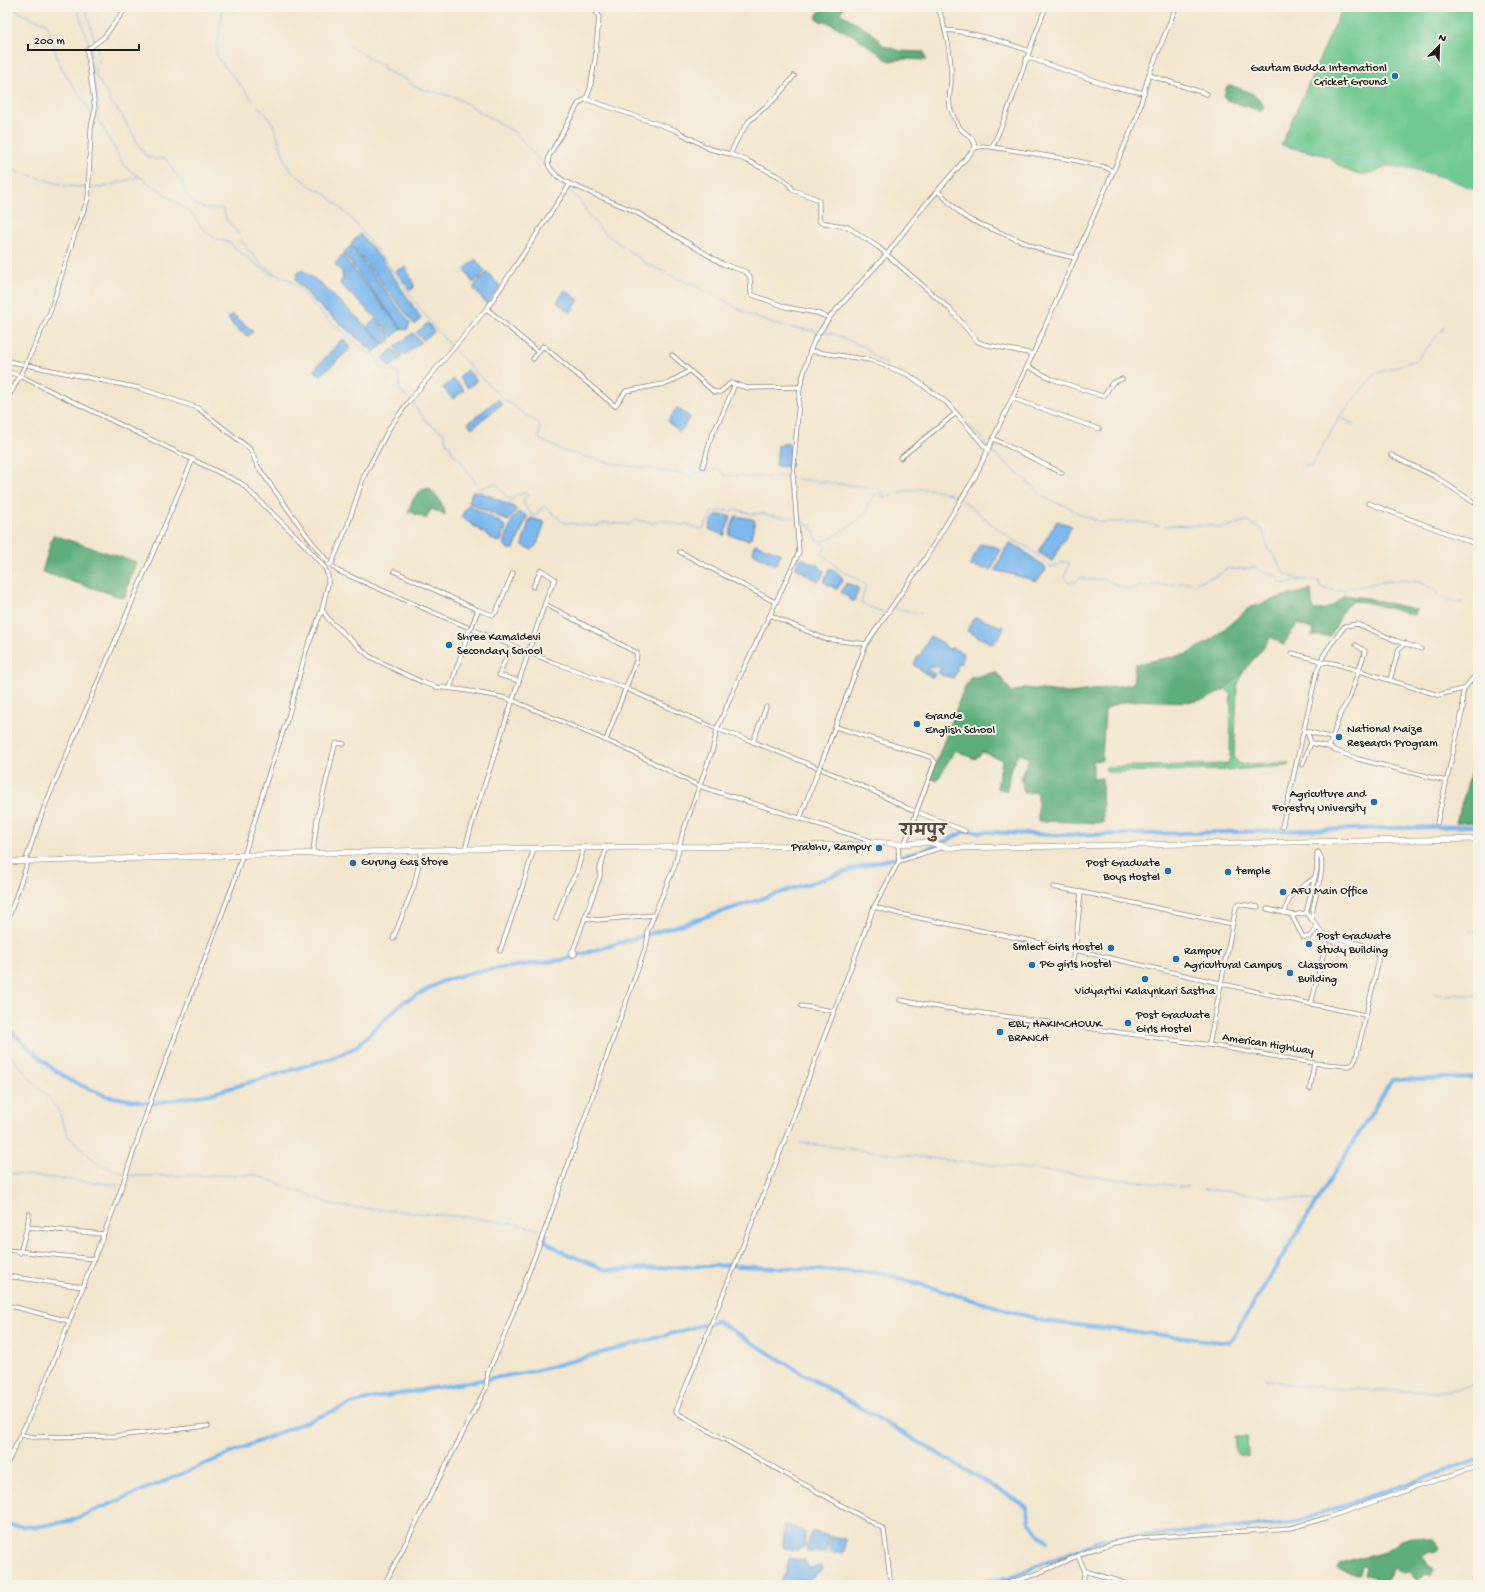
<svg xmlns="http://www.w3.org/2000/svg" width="1485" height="1592" font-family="'Gochi Hand','Playpen Sans Deva',sans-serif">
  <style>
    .green { fill: #6fc990; stroke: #467256 }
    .forest { fill: #5bad7a; stroke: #3c644b }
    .water { fill: #7cb8ee; stroke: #4c6a85 }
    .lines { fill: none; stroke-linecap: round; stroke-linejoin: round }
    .stream { stroke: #7cb8ee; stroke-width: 1 }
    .canal { stroke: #7cb8ee; stroke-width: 4 }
    .street-casing { stroke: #888175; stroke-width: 5 }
    .secondary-casing { stroke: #888175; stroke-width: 6 }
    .street { stroke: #fff; stroke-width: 3.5 }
    .secondary { stroke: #fff; stroke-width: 5 }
    .street-bridge-casing { stroke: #888175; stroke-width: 5; stroke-linecap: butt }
    .street-bridge { stroke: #fff; stroke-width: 3.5 }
    .poi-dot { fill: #1f6fb2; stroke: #f7f3e8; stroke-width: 1.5 }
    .labels { text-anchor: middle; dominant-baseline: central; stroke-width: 4; stroke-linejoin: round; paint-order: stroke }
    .poi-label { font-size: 12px; fill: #1c1c1c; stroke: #f7f3e8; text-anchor: start }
    .street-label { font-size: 12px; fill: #1c1c1c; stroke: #f7f3e8 }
    .district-label { font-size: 16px; font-weight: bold; fill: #574c3e; stroke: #f7f3e8 }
  </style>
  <rect width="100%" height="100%" fill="#f7f3e8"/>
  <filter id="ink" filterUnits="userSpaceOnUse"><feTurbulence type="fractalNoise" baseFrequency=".025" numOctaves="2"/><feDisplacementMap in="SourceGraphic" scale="8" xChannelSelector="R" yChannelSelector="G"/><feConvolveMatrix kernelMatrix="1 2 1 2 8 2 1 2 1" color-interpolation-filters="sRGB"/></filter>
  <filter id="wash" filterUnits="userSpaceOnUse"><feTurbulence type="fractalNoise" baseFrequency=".012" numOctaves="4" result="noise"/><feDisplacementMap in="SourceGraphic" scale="16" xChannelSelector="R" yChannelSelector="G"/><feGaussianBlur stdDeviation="0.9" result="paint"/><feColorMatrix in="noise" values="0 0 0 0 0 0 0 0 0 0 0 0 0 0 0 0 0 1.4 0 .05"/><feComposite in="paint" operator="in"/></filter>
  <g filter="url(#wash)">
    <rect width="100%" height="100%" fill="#f3e6ce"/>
    <g class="green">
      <polygon points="1343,7 1478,7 1478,191 1449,179 1409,168 1388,166 1373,173 1363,174 1353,173 1339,166 1328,156 1281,145"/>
      <polygon points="1246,667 1241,676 1237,687 1234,758 1240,764 1289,763 1288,766 1226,770 1106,772 1106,767 1227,764 1230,759 1231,695 1226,689 1222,691"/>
      <polygon points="1234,1436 1247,1436 1248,1456 1236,1453"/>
    </g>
    <g class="forest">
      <polygon points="824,7 844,7 840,13 872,33 884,46 901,51 924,52 926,60 903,59 889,61 856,37 827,22 820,21 816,18 818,13"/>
      <path d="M1230,85C1242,90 1259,92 1264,107L1260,111L1227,100L1224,97L1226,88Z"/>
      <path d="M429,488C437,495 444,504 445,515L431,509L426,519L411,512L408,513C412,500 415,491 429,488Z"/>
      <polygon points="53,535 136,562 124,598 42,572"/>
      <path d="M1311,590L1313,610C1327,611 1335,605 1344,595L1368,598L1417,610L1414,615L1365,602L1354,601L1345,607L1331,636H1312L1314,630L1297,624L1283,645L1271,637C1258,655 1230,691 1208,698C1193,704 1173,701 1157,701C1141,700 1122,700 1108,708L1105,712L1102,760L1093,761V779L1102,778L1103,823L1038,821V792L1024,793L1021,776L1029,758L1018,754L1010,772L1007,791L997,788L1002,760L983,752L975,759L955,750L937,781L930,778L963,691L970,678L996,672L1012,692L1024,688L1070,693L1133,684L1135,664L1187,654L1211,640L1249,608L1281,597Z"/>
      <polygon points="1478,748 1478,822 1456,823"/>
      <polygon points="1411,1536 1434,1540 1439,1549 1436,1553 1428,1552 1421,1557 1435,1569 1432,1576 1426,1573 1418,1580 1415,1579 1410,1572 1401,1573 1394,1567 1386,1581 1365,1574 1367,1567 1364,1566 1359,1575 1337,1569 1339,1564 1386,1552 1395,1546 1401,1540"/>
    </g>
    <g class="water">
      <polygon points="360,234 383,261 421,318 415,325 351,244"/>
      <polygon points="351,246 410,323 407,330 402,329 343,253"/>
      <polygon points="342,255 401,329 393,337 376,318 340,284 343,278 342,272 335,264"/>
      <polygon points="475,259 485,271 475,282 472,282 465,269"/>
      <polygon points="406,267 414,285 414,288 410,290 396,271"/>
      <polygon points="302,270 321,284 367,327 375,319 391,337 390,341 384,343 367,327 384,344 374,352 317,304 296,281 297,273"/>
      <polygon points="487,272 500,286 487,304 474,289 475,285"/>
      <polygon points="565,290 579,300 570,313 557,302"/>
      <polygon points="232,314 252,330 253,332 248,336 237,329 228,319"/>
      <polygon points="428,323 434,332 423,340 416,333"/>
      <polygon points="413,333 421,342 403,356 395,347"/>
      <polygon points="342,339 345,340 351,348 320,376 314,370"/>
      <polygon points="393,349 402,357 390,367 382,359"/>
      <polygon points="467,370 477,380 468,388 459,377"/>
      <polygon points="454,379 464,390 453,399 443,388"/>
      <polygon points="498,399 502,404 472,428 468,423"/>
      <polygon points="677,408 690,417 680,432 668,422 675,410"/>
      <polygon points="789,443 791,445 791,467 776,466 778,445"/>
      <polygon points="476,491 490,496 514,507 516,510 508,521 469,503 472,492"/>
      <polygon points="468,505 500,522 506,527 501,541 497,542 461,517"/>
      <polygon points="518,512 526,515 527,517 514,549 508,549 504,544 513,517"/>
      <polygon points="717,515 731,516 724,536 709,529 712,520"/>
      <polygon points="736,516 752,519 755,521 751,538 748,540 729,535 734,519"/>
      <polygon points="530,518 545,522 537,544 532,550 522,545"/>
      <polygon points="1057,521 1072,526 1052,561 1038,552"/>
      <polygon points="1010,543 1020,548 1045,567 1046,570 1037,581 995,570 1007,546"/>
      <polygon points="755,544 780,553 780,555 777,563 774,564 753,553 753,549"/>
      <polygon points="980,544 997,547 1000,550 991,570 970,566"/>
      <polygon points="801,558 819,566 824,571 820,580 818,581 796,568 798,560"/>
      <polygon points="829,569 833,569 843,578 838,588 836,589 824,582"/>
      <polygon points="846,583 857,587 859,589 854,601 852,601 841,592"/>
      <polygon points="977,618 1003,627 1003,631 993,644 967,631 973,619"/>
      <polygon points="930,636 943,643 948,649 952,648 963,653 964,656 960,664 957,664 957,672 953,678 941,675 938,672 941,669 939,667 929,666 927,669 935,674 933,677 931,677 914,665 918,656 921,655 922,653 922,651"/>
      <polygon points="785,1526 794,1527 805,1532 805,1546 797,1550 784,1548 783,1544"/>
      <polygon points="812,1532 827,1535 829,1536 827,1553 808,1552 807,1550 810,1534"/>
      <polygon points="831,1536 845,1539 844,1552 843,1553 830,1553"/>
      <polygon points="789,1558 800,1560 804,1559 808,1567 810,1568 822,1566 823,1570 810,1579 783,1584 782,1579 786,1573"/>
    </g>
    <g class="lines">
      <g class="stream">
        <polyline points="12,7 24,15 46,23 52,36 57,59 64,72 87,106 91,114"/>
        <polyline points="77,7 89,45"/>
        <polyline points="85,7 95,41"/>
        <polyline points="223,7 216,54 220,61 253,100"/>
        <polyline points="346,43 379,64 384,64 384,70 408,80 409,83 422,89 455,97 516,133 556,179 566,187"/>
        <path d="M97,45L99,60L95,70L96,77L107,93L110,102L119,111L145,155C152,159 157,160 165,158C172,165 172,171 177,176C179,179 182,180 183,183C184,186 184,189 185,192C192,206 205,211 219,208L223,209L226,219L240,235L242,242L259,262L275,274L290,280L324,316L359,346L368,353L374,354C377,360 382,370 389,371C393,372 395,370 399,373L400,391L409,399"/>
        <polyline points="90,50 92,75"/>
        <polyline points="93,80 98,99 98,119 125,167 161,191 193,215 202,228 216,239 228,242 254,263 271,274 274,274"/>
        <polyline points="258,106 269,118 274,126 288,168 310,186 325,193 350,217 392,269 432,325 452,347"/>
        <polyline points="1281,145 1305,149 1353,161 1409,168 1438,175 1478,191"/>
        <polyline points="7,161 15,171 67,186 101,188 138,177"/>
        <polyline points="569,190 580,200 590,217 601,230 645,263 714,295 752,316 779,326 817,331"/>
        <polyline points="822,332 834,334 864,347 877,359 887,364"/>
        <polyline points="454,350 503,399 517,408 525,415 536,421 540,425 539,439 564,451 610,463 690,475 717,469 720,470 724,475 771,478 784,475 792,478"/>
        <polyline points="899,369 907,373"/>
        <path d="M411,401L426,421L444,433L446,442L450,446L452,453L460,459L479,488L481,489C502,476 498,491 511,501L516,495L526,493L528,495L524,499L523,503L527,510L534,516L537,515L541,508L545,507L565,523L595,526L606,523L630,524L635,520L654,523L660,520L681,525L687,524L699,529L704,528L712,512L738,510L752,514L763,513L766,515L793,518"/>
        <polyline points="1341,417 1354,425"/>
        <polyline points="967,424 981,437 986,445"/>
        <polyline points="990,450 1036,489 1046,499 1066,506 1081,515 1101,522 1139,522 1159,526"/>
        <polyline points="1302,465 1311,466 1340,416 1375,374 1416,360 1445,327"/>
        <polyline points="795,479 878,488 883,492 885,497"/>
        <path d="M962,500L1011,539L1029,548L1052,568L1064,562L1070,563L1064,577L1069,582H1076L1080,578L1089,580L1101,579L1108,580L1123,588L1134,589L1140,586L1148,587L1155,585H1169L1188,582L1194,584L1200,581L1206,580L1208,578L1217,576L1228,568C1231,569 1235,570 1238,569C1247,569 1257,564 1264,573H1273L1281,582L1285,584L1301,580L1319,581L1320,588C1330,589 1340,594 1349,587C1358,588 1367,584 1376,583C1389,581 1404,580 1417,582C1438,586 1440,605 1463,602"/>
        <path d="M798,519L803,521L806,525H811L818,541L822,542C839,533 855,525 868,510L867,505L874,495L880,494L885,497C913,487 932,485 960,498"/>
        <polyline points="1165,526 1208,525 1223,528 1246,521 1263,530 1268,550 1274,555 1281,568 1287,575 1301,580"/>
        <polyline points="822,542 825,548 822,554 844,573 851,575 865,584 866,585 861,603 885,613"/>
        <polyline points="894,608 921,614"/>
        <polyline points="1469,931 1478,931"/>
        <polyline points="1433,994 1478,995"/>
        <polyline points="7,1052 52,1102 59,1112 68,1136 96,1162 124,1174"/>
        <polyline points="800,1143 963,1162"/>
        <polyline points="969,1162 1188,1187"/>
        <polyline points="7,1173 118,1185"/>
        <polyline points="127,1175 132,1176 256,1175 337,1206 474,1218 515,1224 540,1230"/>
        <polyline points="1204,1189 1317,1201"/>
        <polyline points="1266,1379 1290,1385 1349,1389 1437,1392 1478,1385"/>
      </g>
      <g class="canal">
        <polyline points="7,1028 53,1069 71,1081 107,1096 148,1103"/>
        <polyline points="154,1103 210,1094 335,1057 356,1047 402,1003 443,981 473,972 562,960 693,921 866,865 922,851 948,840 965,831 1054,835 1143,834 1478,826"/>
        <polyline points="546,1235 545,1241 565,1253 606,1270 734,1265"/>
        <polyline points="738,1266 882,1273 1044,1321 1229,1343 1392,1080 1478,1077"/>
        <polyline points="7,1525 35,1527 70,1521 288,1429 351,1404 374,1398 535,1371 717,1321 805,1375 1020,1502 1026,1508 1029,1522 1047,1542"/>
        <polyline points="956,1585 1008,1578 1104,1539 1291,1523 1478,1460"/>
      </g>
    </g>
  </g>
  <g filter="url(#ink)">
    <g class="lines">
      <g class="street-casing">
        <g id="street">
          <path d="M945,30C974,32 1002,41 1029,51"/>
          <polyline points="1027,57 1113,87 1144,93"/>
          <polyline points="1149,75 1207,94"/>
          <polyline points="586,99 675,130 710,149 730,154 748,161 780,177 788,183 793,190 817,199 819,201 819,219 820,222 848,227 878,247 950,309 977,341 983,344 1033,354"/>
          <polyline points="992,147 1073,160 1104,167 1113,171"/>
          <path d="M975,148L983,146L992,147C1014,102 1027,53 1046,7"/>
          <polyline points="730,154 738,138 749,121 777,97 794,76"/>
          <polyline points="570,184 634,211 723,264 746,272 750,277 751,293 753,295 786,307 817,313 829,318"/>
          <polyline points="938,191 961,214 970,220 1045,251 1075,258"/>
          <polyline points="487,309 538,352"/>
          <polyline points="810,351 870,360 909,375 947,403 988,450"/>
          <polyline points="672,355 714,392 720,392 731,383 748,388 800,387"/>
          <polyline points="533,359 543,346 615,406 626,391 669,383 689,371"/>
          <polyline points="7,361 139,388 198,408 250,449 258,467 308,537 328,562 338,571 474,630 552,662 625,688 717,729 746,739 821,769 869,789 907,808 965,831"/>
          <polyline points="27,362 50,312 75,233 88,199 91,128 95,109 87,50 104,37 127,7"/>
          <polyline points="1027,366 1052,379 1102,396 1104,396 1112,383 1122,379"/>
          <polyline points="7,371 20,376 241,483 303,543 325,568 328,576 328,584 322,610 330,621 369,656 398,671 422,682 436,687 463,690 501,697 512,700 626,749 699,786 874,842"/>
          <polyline points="1012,398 1099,429"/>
          <polyline points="7,400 24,368"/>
          <polyline points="994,439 1062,473"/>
          <polyline points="1391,455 1436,477 1473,502"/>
          <polyline points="900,458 956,413"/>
          <polyline points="703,466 711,437 722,415 735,384"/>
          <polyline points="1368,503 1478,545"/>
          <polyline points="680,552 775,602"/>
          <path d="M332,563L347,527L364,476L390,427L409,401L488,307L570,184C563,181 552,173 549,166C547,163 549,159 549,156L579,103L586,99L590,89L595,60L599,16L593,7"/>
          <polyline points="394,571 478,610 472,626"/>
          <polyline points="545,604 637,653 636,661 606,740"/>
          <polyline points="478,610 493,615 496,612 513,573"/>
          <polyline points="770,615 825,639 866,644"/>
          <polyline points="1356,645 1365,651 1364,655 1349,699 1341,712 1329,747 1334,750 1358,759 1446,781"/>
          <polyline points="510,648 499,675 519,681"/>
          <polyline points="529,650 548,594 555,579 541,570 533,587"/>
          <polyline points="1292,653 1321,661 1320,663"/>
          <path d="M1321,661C1326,648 1336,638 1345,626L1357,624L1397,641L1421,649"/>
          <polyline points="1390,680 1399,649 1405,643"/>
          <polyline points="450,688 469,631"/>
          <polyline points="836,727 931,757 935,762 917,810"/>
          <polyline points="1306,731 1332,738"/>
          <polyline points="753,742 766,707"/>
          <polyline points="1311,743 1329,747"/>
          <polyline points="1302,765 1311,743 1307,731"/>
          <polyline points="820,767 866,644 925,559 975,477 1033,354 1137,117 1148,77 1176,7"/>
          <polyline points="800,818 818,771"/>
          <path d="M1437,823L1463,708C1460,689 1466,686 1478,673"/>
          <polyline points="1282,827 1317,671 1320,664 1326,662 1337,664 1438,695 1463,689"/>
          <polyline points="905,843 916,814"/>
          <polyline points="465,849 477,807 528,654"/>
          <polyline points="313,852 317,819 335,745 338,743 344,744"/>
          <polyline points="244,856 267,779 289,714 306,651 322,610"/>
          <polyline points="899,861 943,847"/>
          <polyline points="25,862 44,808 193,459"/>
          <polyline points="1053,887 1081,892 1233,924"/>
          <polyline points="874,907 900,914 1075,950 1311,1004 1365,1015"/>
          <polyline points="1267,909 1285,913"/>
          <path d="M1306,913L1293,915L1285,913C1289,891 1298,891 1314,878"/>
          <polyline points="1293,915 1293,918 1303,937 1309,937 1318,928"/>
          <polyline points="585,918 597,920 654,915"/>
          <polyline points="556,919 567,889 576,874 584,847"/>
          <path d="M1312,920C1310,902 1330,867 1318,852"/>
          <polyline points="7,922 26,867 27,862"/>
          <path d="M1326,938C1333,943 1355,947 1363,946"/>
          <polyline points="393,939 414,886 422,850"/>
          <circle cx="573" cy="953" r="2"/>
          <polyline points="500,951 523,885 534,848"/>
          <polyline points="573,951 600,876 600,868 607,847"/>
          <polyline points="1071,967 1075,950 1081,892"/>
          <polyline points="900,1000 932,1006 1209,1045 1314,1063 1349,1066 1353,1064 1356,1058 1378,964 1378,955 1360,944 1328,936 1322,932 1306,913 1317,869 1317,853"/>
          <polyline points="1311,1004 1328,936"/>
          <polyline points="801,1006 834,1011"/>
          <polyline points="1209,1045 1236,907 1238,904 1258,907"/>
          <polyline points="1310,1089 1314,1063"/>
          <polyline points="29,1214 27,1227 103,1234"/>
          <polyline points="7,1250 93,1259"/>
          <polyline points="20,1253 27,1227"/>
          <polyline points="7,1276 83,1287"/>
          <polyline points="7,1305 69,1321"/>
          <polyline points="21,1435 33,1437 116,1436 208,1426"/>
          <polyline points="7,1464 45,1383 118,1198 152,1097 233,885 242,856"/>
          <polyline points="1078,1556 1085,1571 1131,1585"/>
          <path d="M384,1585L486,1388L488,1372L501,1344L546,1227L646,946L648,937L647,932L675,865L682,835L713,748L717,729L738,680L770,615L799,552L793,476L800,387L810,351L815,339L829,318L887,254L919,212L975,148C976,139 967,135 961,129C957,124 953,116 951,110C947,102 951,89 951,80C952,55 946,30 938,7"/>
          <polyline points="891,1585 884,1531 882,1528 679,1414 676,1411 771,1176 874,907 899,861 898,844"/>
          <polyline points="1002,1585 1034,1575 1091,1550 1114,1543 1140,1538 1291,1528 1329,1517 1478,1466"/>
          <polyline points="1082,1585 1085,1571"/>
        </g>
      </g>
      <g class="secondary-casing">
        <polyline id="secondary" points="7,862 465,849 860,845 874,842 898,844 930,842 949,848 1478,839"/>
      </g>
      <use href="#street" class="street"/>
      <use href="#secondary" class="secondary"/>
      <g class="street-bridge-casing">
        <g id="street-bridge">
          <polyline points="24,368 27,362"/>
          <polyline points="329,565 332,563"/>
          <polyline points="469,631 472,626"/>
          <polyline points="528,654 529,650"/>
          <polyline points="818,771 820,767"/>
          <polyline points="916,814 917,810"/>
        </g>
      </g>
      <use href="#street-bridge" class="street-bridge"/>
    </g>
  </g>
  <g class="poi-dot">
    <circle cx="1395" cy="76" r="4"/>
    <circle cx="449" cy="645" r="4"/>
    <circle cx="917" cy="724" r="4"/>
    <circle cx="1339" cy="737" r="4"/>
    <circle cx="1374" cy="802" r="4"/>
    <circle cx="879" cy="848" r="4"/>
    <circle cx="353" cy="863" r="4"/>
    <circle cx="1168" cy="871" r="4"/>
    <circle cx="1228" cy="872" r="4"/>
    <circle cx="1283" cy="892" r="4"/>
    <circle cx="1309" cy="944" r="4"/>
    <circle cx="1111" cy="948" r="4"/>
    <circle cx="1176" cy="959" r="4"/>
    <circle cx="1032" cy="965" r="4"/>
    <circle cx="1290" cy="973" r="4"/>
    <circle cx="1145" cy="979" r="4"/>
    <circle cx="1128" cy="1023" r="4"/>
    <circle cx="1000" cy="1032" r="4"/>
  </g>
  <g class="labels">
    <g class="poi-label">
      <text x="1387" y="69" text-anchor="end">Gautam Budda Internationl<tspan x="1387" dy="14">Cricket Ground</tspan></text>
      <text x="457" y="638">Shree Kamaldevi<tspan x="457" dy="14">Secondary School</tspan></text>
      <text x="925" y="717">Grande<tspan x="925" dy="14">English School</tspan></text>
      <text x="1347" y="730">National Maize<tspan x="1347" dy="14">Research Program</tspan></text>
      <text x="1366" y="795" text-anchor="end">Agriculture and<tspan x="1366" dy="14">Forestry University</tspan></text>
      <text x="871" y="848" text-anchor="end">Prabhu, Rampur</text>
      <text x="361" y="863">Gurung Gas Store</text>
      <text x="1160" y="864" text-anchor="end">Post Graduate<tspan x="1160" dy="14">Boys Hostel</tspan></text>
      <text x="1236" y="872">temple</text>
      <text x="1291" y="892">AFU Main Office</text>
      <text x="1317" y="937">Post Graduate<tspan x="1317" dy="14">Study Building</tspan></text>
      <text x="1103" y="948" text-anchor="end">Smlect Girls Hostel</text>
      <text x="1184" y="952">Rampur<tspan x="1184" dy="14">Agricultural Campus</tspan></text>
      <text x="1040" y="965">PG girls hostel</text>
      <text x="1298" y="966">Classroom<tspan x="1298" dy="14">Building</tspan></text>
      <text x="1145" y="992" text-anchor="middle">Vidyarthi Kalaynkari Sastha</text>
      <text x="1136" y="1016">Post Graduate<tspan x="1136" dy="14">Girls Hostel</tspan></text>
      <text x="1008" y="1025">EBL, HAKIMCHOWK<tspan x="1008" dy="14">BRANCH</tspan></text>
    </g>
    <g class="street-label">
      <text transform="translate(1268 1045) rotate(9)">American Highway</text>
    </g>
    <g class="district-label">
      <text x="923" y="832">रामपुर</text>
    </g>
  </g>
  <rect width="1485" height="1592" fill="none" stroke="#f7f3e8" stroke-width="24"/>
  <g transform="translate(1439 46) rotate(23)" stroke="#f7f3e8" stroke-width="3" paint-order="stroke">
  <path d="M0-3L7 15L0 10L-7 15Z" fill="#1c1c1c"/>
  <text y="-6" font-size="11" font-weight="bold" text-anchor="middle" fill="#1c1c1c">N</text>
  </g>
  <path d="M28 44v6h111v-6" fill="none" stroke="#1c1c1c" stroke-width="2"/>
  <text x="34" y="44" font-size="12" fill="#1c1c1c" stroke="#f7f3e8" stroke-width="3" paint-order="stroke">200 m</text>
</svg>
